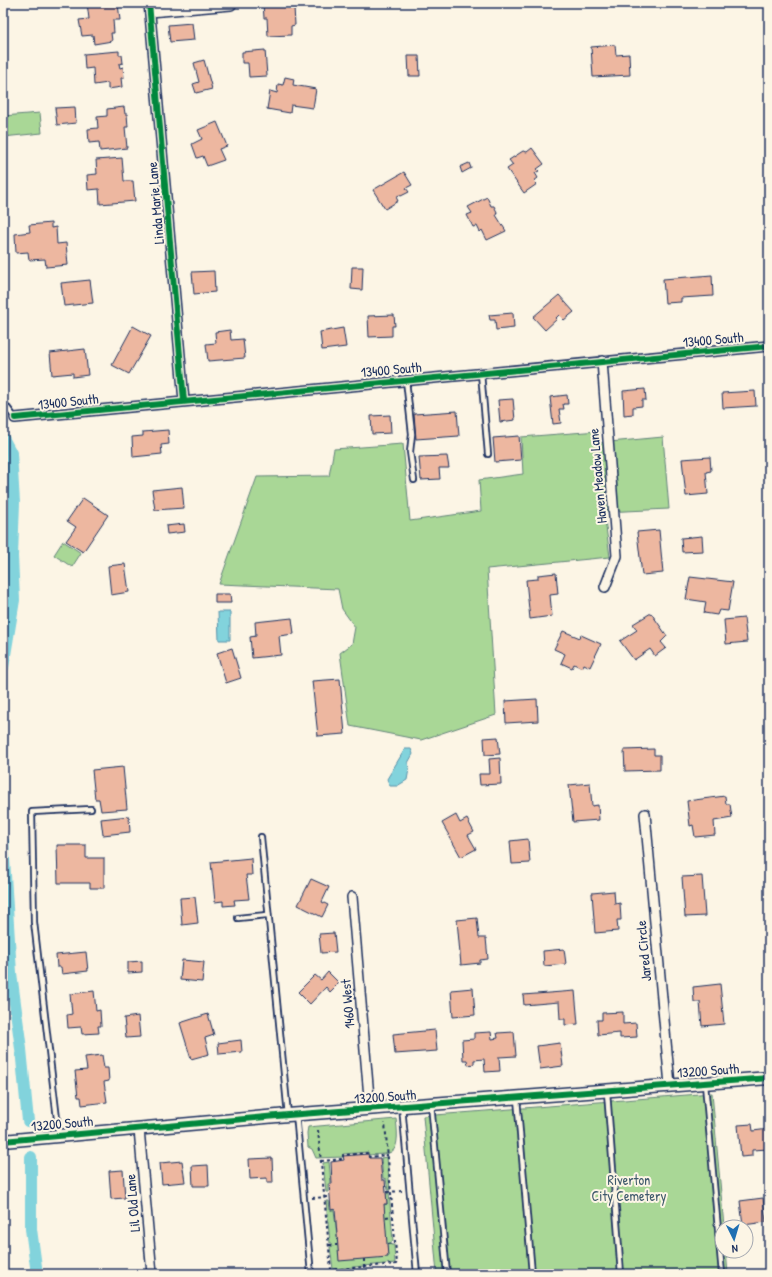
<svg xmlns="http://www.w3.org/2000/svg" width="772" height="1277" font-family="'Patrick Hand',sans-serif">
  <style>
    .green { fill: #a9d796; stroke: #62837a }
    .water { fill: #82d3dc; stroke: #5991aa }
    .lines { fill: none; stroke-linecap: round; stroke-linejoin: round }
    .canal { stroke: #82d3dc; stroke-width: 12 }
    .building { fill: #edb7a0; stroke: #1b2f5e }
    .service-casing { stroke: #1b2f5e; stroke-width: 8 }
    .minor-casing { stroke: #1b2f5e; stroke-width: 12 }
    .tertiary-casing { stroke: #1b2f5e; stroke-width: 15 }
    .path { stroke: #1b2f5e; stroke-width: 2; stroke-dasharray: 3 3; stroke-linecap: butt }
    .service { stroke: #fcf5e5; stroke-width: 4.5 }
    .minor { stroke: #fcf5e5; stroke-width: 9 }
    .tertiary { stroke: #fcf5e5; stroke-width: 12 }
    .cycleway-casing { stroke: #fcf5e5; stroke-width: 8 }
    .cycleway { stroke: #00873e; stroke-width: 6 }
    .labels { text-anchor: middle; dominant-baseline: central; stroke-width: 4; stroke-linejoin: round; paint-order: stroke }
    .street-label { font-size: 14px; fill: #1b2f5e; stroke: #fcf5e5 }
    .park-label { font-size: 14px; fill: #3e596c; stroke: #fcf5e5 }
  </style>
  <rect width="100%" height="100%" fill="#fcf5e5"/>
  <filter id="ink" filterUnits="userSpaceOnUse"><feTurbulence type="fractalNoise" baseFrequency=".025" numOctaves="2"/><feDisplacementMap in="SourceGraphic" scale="8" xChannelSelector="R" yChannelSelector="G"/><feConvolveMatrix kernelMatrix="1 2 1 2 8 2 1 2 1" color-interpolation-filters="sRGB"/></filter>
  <g filter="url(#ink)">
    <g class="green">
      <polygon points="40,113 42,133 3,137 3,116"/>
      <polygon points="598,431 599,443 663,437 669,509 604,512 610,557 487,569 496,715 421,740 350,726 340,653 352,644 355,627 342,609 338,589 219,584 257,477 329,476 334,449 403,444 410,521 481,511 479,480 523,474 521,437"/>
      <polygon points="63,541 81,553 72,567 54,555"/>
      <polygon points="712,1093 724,1227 722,1227 722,1251 726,1251 728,1274 437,1274 423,1116"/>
      <path d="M396,1119C397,1127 400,1148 391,1152C386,1155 375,1154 369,1155L368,1152L343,1154V1157L316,1158L312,1149L308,1147L307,1133L308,1127Z"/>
      <polygon points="387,1157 390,1190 388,1190 386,1179 383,1178 381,1158"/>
      <polygon points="329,1162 331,1183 328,1184 328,1192 326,1192 323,1163"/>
      <polygon points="389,1193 393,1241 391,1242 391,1245 394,1245 395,1263 333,1269 330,1247 333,1246 332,1243 330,1243 326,1201 329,1201 330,1210 334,1210 340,1260 384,1205 387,1204 386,1194"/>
    </g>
    <g class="water">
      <polygon points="218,612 230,612 230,640 219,640"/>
      <polygon points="405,749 411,749 413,754 408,763 409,769 407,780 397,786 390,786 387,779"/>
    </g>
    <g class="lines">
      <g class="canal">
        <polyline points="3,438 11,453 14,503 12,556 14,600 3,667"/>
        <polyline points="3,842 11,973 21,1049 28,1121"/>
        <polyline points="31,1157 31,1229 37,1274"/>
      </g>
    </g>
    <g class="building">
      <polygon points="87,3 105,3 105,6 118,4 120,20 113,20 114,33 111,33 112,41 94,44 93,35 82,36 79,20 89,19"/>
      <polygon points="263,3 287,3 287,7 294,7 295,25 291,26 291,35 268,36 267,18 264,18"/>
      <polygon points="192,23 194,40 170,42 168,25"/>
      <polygon points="615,45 616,55 629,54 630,75 593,77 591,47"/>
      <polygon points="265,50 267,76 249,77 248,63 242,63 242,52"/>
      <polygon points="119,51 119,55 122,55 123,63 119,64 120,68 123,67 124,78 121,78 122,87 108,89 108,83 94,85 93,68 85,69 84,54"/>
      <polygon points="408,56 419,56 420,76 409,76"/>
      <polygon points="204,60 212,89 196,93 193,84 199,82 194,63"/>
      <polygon points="285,77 294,79 293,85 316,89 313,108 291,105 290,113 267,109 270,91 277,93 278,84 283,85"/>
      <polygon points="75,107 76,123 57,125 55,108"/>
      <polygon points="124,107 125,114 127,114 128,127 125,127 127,148 100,151 99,142 89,143 88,129 98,128 97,117 107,116 107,109"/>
      <polygon points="217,122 227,146 219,149 224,160 207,166 203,156 197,158 192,144 202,139 198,130"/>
      <polygon points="532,148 544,164 537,169 539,171 535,173 538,178 534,181 537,184 524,193 507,169 513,165 509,160 523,151 527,152"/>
      <polygon points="122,158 124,181 133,181 135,201 100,204 99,189 88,190 87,175 97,174 96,160"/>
      <polygon points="469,163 471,168 462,173 460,167"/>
      <polygon points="404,172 412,185 406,188 409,192 401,196 399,195 396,197 398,201 385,209 373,190"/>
      <polygon points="487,197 491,206 494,206 497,212 496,215 506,231 487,240 482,230 480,232 477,226 473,227 467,215 472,213 468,207"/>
      <polygon points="51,223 51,228 56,227 57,244 66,243 68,265 46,267 45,259 29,260 28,252 16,253 15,234 30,232 29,225"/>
      <polygon points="352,267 363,267 362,290 351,289"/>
      <polygon points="214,271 215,292 194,294 192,272"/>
      <polygon points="712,275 713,296 681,298 681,302 665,303 663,279"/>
      <polygon points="90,280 93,303 64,306 61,283"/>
      <polygon points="559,295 574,312 564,320 559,315 556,318 557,319 545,330 533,317"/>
      <polygon points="513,313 514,328 496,330 495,320 490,320 489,315"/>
      <polygon points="394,315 395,326 392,326 392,336 369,337 368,316"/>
      <polygon points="133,326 151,336 129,374 112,365"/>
      <polygon points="343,328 346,347 322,350 320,332"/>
      <polygon points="230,330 231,340 243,339 245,358 208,361 206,344 216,343 215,332"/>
      <polygon points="85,349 88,375 73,377 73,373 52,375 50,353"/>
      <polygon points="645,389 646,400 642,400 642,406 633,407 633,414 624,415 623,391"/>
      <polygon points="755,391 756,406 723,408 722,393"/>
      <polygon points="567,395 568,404 563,404 564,409 559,409 561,423 553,424 550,397"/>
      <polygon points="513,399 515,420 500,422 498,400"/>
      <polygon points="457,411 459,436 416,439 414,414"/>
      <polygon points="390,415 391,433 372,434 371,416"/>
      <polygon points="168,430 169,444 161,445 162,454 133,457 132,437 143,436 143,432"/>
      <polygon points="519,436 521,460 495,462 493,438"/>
      <polygon points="447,456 449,468 439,468 440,479 421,480 419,457"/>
      <polygon points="710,457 711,471 706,472 708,494 686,496 682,459"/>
      <polygon points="182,487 184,508 155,510 152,490"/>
      <polygon points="83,498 108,515 83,552 66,541 76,527 67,521"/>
      <polygon points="184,524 185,532 167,534 166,526"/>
      <polygon points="659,530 663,573 642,575 637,532"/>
      <polygon points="702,536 703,551 682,552 681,538"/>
      <polygon points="125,564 129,592 111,595 108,566"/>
      <polygon points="556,573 558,594 550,595 552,616 530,619 526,580 538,579 538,575"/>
      <polygon points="690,577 733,582 728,611 719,610 717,615 704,613 706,602 686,599"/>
      <polygon points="215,594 230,594 231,603 215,603"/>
      <polygon points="651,613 667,636 661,642 666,648 655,656 650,649 634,660 620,641 637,630 633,624"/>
      <polygon points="292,618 294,634 279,636 281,655 252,658 250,637 256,636 255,622"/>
      <polygon points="744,618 747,642 726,644 724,620"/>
      <polygon points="563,631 580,638 581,635 601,644 590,667 584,664 582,668 574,664 572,668 561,663 565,654 554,649"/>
      <polygon points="232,648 241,678 226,683 217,653"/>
      <polygon points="340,679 345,734 318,736 312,681"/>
      <polygon points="537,699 538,721 506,723 505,701"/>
      <polygon points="498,737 500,754 485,755 484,738"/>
      <polygon points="654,749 654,755 660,755 660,770 625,771 624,750"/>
      <polygon points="500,758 501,784 480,785 479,774 490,774 489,759"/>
      <polygon points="123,767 127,809 101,811 99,799 95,799 92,770"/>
      <polygon points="590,783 592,806 598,805 599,820 573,822 569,785"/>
      <polygon points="725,796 726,804 730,804 732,818 714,821 715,835 695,837 693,825 690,826 687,801"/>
      <polygon points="456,815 460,823 467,819 474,832 468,835 476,849 461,857 442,823"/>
      <polygon points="129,816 130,832 103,835 101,819"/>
      <polygon points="528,839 530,863 512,864 510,841"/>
      <polygon points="57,845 86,845 86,858 104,858 104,888 90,888 90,883 58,883"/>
      <polygon points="251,858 252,875 246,875 249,899 234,900 235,905 223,906 223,901 215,902 211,862"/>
      <polygon points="702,876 705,916 685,917 682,877"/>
      <polygon points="311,879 329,887 322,902 328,905 322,917 298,905"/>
      <polygon points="614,891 615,904 620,903 621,920 617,920 618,931 595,933 592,893"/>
      <polygon points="195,897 198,923 182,925 180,898"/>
      <polygon points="477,918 479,938 486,938 488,959 480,960 480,963 461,965 457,920"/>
      <polygon points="334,933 336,952 321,953 319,934"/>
      <polygon points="564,949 566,964 544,966 543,951"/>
      <polygon points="86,952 88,971 62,974 61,967 57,967 56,955"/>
      <polygon points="766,956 769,956 769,983 768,984"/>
      <polygon points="182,960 204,962 202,982 180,980"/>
      <polygon points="142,961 142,972 128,973 128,962"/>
      <polygon points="328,972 339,983 330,992 326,987 310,1004 298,992 315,975 321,980"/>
      <polygon points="720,984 724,1024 702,1026 700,1002 694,1002 693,987"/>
      <polygon points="473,988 475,1015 453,1017 451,990"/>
      <polygon points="94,991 96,1011 100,1010 101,1026 98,1026 99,1033 82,1034 81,1027 68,1028 67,1015 72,1014 70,994"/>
      <polygon points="575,991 578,1024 565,1025 565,1019 560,1019 559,1002 524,1005 523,995"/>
      <polygon points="623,1012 623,1024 636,1023 637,1037 620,1038 620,1033 598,1035 597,1020 602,1020 602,1013"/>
      <polygon points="208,1014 214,1035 205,1038 209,1054 191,1059 180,1023"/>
      <polygon points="138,1016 140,1037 126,1038 124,1018"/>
      <polygon points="435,1030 437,1051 395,1054 393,1034"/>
      <polygon points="491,1032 492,1039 498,1038 497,1033 514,1032 516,1056 499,1057 500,1071 485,1072 484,1059 474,1060 474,1064 468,1065 467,1060 463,1060 462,1040 474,1039 474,1033"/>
      <polygon points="241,1040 242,1052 219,1054 218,1043"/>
      <polygon points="560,1043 563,1066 540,1069 537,1046"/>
      <polygon points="102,1055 104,1068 108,1068 109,1081 104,1082 107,1102 82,1105 81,1097 78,1097 75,1071 87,1070 85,1057"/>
      <polygon points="752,1124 753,1131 769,1129 769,1149 752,1150 752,1156 741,1157 738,1125"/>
      <polygon points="368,1154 369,1158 380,1158 382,1180 385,1180 387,1204 384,1204 388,1257 339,1261 335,1209 331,1210 329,1184 332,1184 331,1162 344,1160 343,1156"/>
      <polygon points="272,1158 273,1183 267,1183 267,1178 250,1179 249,1159"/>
      <polygon points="182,1161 185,1182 162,1184 160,1163"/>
      <polygon points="208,1165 209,1186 193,1186 192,1166"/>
      <polygon points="123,1170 125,1198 111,1199 109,1171"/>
      <polygon points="763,1198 766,1222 743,1225 740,1201"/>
    </g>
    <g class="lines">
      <g class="service-casing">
        <g id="service">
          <polyline points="481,373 488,454"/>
          <polyline points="406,380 412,434 410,452 414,480"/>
          <polyline points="3,402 15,418"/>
          <polyline points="261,837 288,1115"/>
          <polyline points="238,918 267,915"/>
          <polyline points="705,1084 722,1274"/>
          <polyline points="607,1092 621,1274"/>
          <polyline points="517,1098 532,1274"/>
          <polyline points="431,1104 447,1274"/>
          <polyline points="402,1106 417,1274"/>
          <polyline points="296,1114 311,1274"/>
          <polyline points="59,1136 34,922 32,812 91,809"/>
        </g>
      </g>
      <g class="minor-casing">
        <g id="minor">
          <polyline points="149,3 184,401"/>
          <polyline points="150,12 231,5"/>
          <polyline points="602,361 617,556 605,587"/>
          <polyline points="15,418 769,346"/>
          <polyline points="645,814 670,1085"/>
          <polyline points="352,897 370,1109"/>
          <polyline points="139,1129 152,1274"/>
        </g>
      </g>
      <g class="tertiary-casing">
        <polyline id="tertiary" points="3,1141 288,1115 769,1078"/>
      </g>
      <g class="path">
        <polyline points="318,1130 331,1270 397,1264 385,1123"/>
        <polyline points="321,1161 343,1159 343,1155 368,1153 369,1157 388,1155"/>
        <polyline points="387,1192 402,1191"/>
        <polyline points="312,1198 328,1197"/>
        <polyline points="386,1217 393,1216"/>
        <polyline points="388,1244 395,1243"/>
        <polyline points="329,1245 337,1245"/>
        <polyline points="364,1259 364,1268"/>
      </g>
      <use href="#service" class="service"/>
      <use href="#minor" class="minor"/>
      <use href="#tertiary" class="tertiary"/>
      <g class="cycleway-casing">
        <g id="cycleway">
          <polyline points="149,3 184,401"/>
          <polyline points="15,418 769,346"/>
          <polyline points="3,1141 288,1115 769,1078"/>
        </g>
      </g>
      <use href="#cycleway" class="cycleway"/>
    </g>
  </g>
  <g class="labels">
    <g class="street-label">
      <text transform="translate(155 203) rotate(-95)">Linda Marie Lane</text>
      <text transform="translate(713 339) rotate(-5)">13400 South</text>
      <text transform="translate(391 369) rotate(-5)">13400 South</text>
      <text transform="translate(68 401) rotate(-6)">13400 South</text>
      <text transform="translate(597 476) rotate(-95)">Haven Meadow Lane</text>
      <text transform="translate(643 951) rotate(-95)">Jared Circle</text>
      <text transform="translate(347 1004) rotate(-95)">1460 West</text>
      <text transform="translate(708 1070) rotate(-4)">13200 South</text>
      <text transform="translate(385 1096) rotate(-4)">13200 South</text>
      <text transform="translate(62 1123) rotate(-5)">13200 South</text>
      <text transform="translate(132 1203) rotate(-95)">Lil Old Lane</text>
    </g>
    <g class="park-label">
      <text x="629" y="1179">Riverton<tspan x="629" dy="16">City Cemetery</tspan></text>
    </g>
  </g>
  <rect width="772" height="1277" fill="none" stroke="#fcf5e5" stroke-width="16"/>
  <rect x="8" y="8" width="756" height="1261" fill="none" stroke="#1b2f5e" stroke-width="1.5" filter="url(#ink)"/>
  <g transform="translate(734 1239) rotate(175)"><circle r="19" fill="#fcf5e5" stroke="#a2a6af"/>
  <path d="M0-3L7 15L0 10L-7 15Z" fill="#1f6fb2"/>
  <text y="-6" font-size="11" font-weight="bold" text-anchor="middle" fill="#1b2f5e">N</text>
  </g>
</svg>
